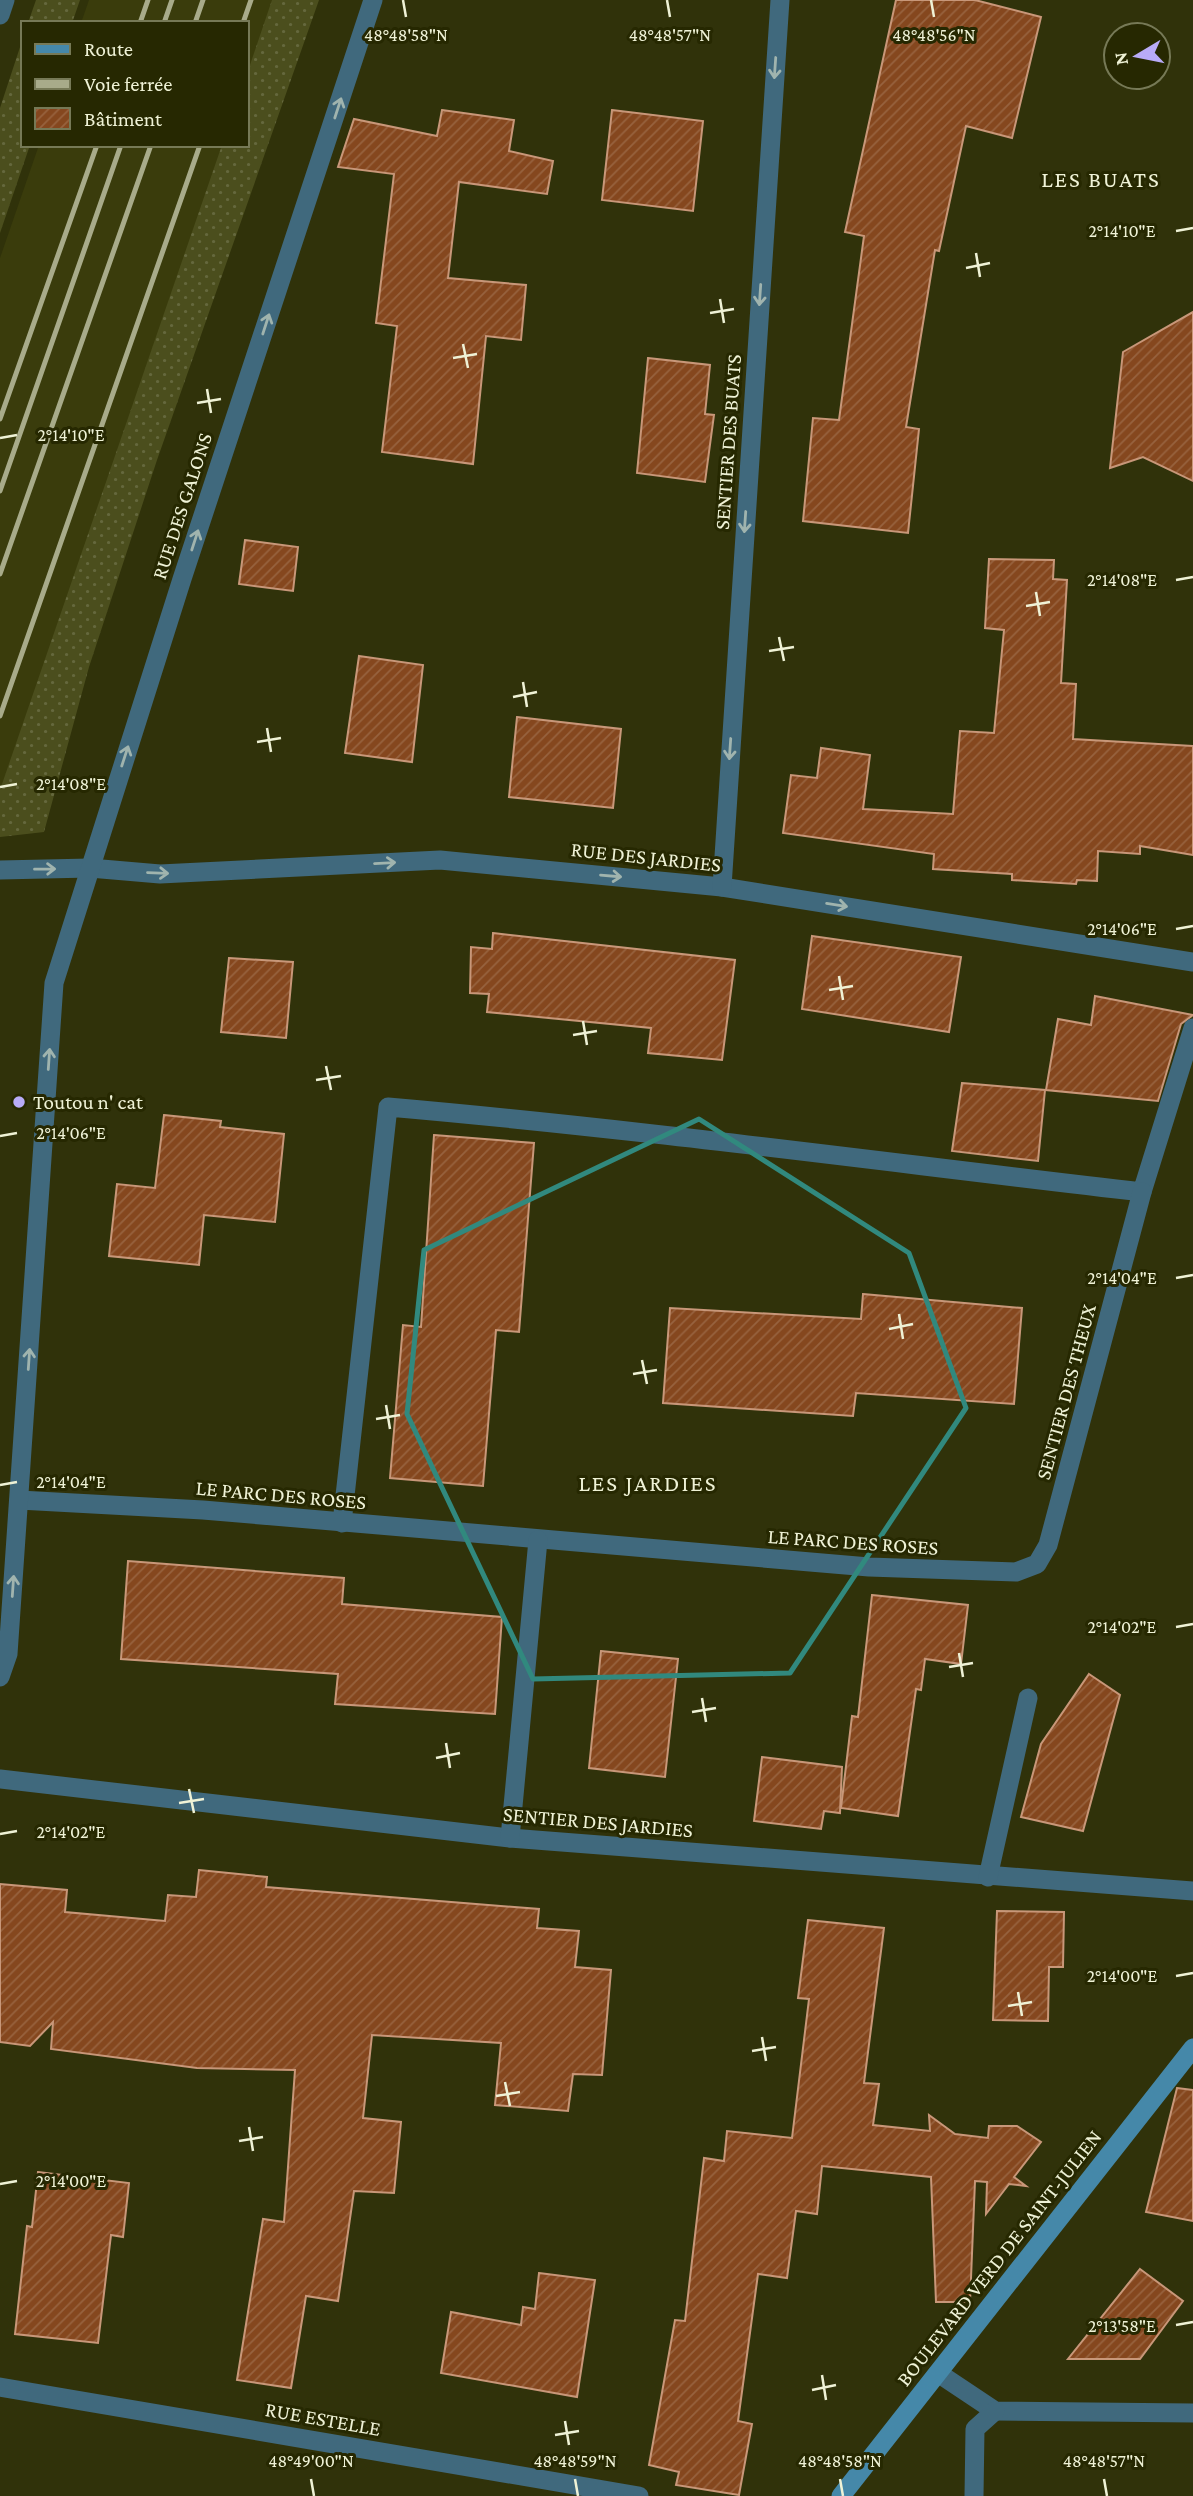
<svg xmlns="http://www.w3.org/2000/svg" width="1193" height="2496" font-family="'Crimson Pro',serif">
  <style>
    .built { fill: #3a3c0c }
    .grass { fill: url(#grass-dots) }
    .building { fill: url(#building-hatch); stroke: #c89779; stroke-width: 2 }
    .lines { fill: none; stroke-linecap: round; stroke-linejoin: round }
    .service { stroke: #40697d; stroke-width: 19 }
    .minor { stroke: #40697d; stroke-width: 19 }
    .secondary { stroke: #4588a9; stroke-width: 19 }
    .rail { stroke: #a8ab8a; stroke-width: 5 }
    .oneway { stroke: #a0b4ae }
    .marked { fill: none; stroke: #31897e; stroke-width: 5; stroke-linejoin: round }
    .ticks { fill: none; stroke: #eff2d6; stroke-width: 2.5 }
    .poi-dot { fill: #b8abf7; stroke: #262801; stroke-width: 2.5 }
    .labels { text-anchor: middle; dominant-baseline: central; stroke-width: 6; stroke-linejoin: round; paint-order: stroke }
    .street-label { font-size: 21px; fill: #eff2d6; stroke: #262801 }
    .poi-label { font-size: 21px; fill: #eff2d6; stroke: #262801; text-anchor: start }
    .neighbourhood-label { font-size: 23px; letter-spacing: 2px; fill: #eff2d6; stroke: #262801 }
    .ticks-label { font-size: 18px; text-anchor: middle; fill: #eff2d6; stroke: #262801; stroke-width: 6; stroke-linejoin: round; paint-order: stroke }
  </style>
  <defs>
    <pattern id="grass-dots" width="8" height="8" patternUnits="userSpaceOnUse" patternTransform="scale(1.75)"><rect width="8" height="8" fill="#4b4e1d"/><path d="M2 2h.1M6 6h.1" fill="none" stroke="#65683d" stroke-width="1.8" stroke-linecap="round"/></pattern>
    <pattern id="building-hatch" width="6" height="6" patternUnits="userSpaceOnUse" patternTransform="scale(1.75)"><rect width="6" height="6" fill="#85471e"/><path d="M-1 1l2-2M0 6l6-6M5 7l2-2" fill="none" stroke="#97623e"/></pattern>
  </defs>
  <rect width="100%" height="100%" fill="#30320a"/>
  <polygon class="built" points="89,0 317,0 0,820 0,258 39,145 247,145 247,23 81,23"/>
  <g class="grass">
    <polygon points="36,0 80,0 72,23 28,23"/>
    <polygon points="272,0 319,0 157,460 89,667 44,832 0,837 0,790 222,145 247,145 247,74"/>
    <polygon points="23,38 23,145 30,145 0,233 0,108"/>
  </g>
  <g class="building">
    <polygon points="896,0 975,0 1041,17 1012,138 966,126 939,251 935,250 906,427 919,429 908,533 803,521 813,418 839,420 864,236 845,232"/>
    <polygon points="442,110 514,120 509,151 553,161 547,194 459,182 448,278 526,285 521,340 486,336 473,464 382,452 397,326 376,323 394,174 338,167 354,119 437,136"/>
    <polygon points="612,110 703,121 693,211 602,200"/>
    <polygon points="1193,312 1193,481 1143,457 1110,468 1123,352"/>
    <polygon points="648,358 710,365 705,414 714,415 705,482 637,473"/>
    <polygon points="245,540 298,547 293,591 239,584"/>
    <polygon points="989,559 1054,560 1053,579 1067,580 1061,683 1076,684 1073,739 1193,746 1193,855 1140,846 1140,854 1098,851 1097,881 1077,880 1076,884 1012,880 1012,874 933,869 934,854 783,833 791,775 817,778 821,748 870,755 863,809 953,814 960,731 994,733 1004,630 985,628"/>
    <polygon points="359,656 423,665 412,762 345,753"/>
    <polygon points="517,717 621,729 613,808 509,797"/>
    <polygon points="493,933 735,960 722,1060 648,1053 651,1028 487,1012 489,994 470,993 471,947 492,949"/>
    <polygon points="812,936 961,957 949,1032 802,1009"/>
    <polygon points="229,958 293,962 286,1038 221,1032"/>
    <polygon points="1095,996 1193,1015 1181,1024 1158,1101 1046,1090 1058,1019 1091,1025"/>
    <polygon points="962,1083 1045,1090 1038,1161 952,1151"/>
    <polygon points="164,1115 221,1121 220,1127 284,1134 275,1222 204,1215 199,1265 109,1256 117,1184 155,1188"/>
    <polygon points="434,1135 534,1143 519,1332 496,1330 483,1486 390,1478 403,1325 421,1327"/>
    <polygon points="863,1294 1022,1308 1014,1404 856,1393 853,1416 663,1403 670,1308 861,1319"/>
    <polygon points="128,1561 344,1578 342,1604 502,1617 495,1714 335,1704 338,1674 121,1659"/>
    <polygon points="872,1595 968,1605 961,1664 925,1659 921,1690 916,1689 898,1816 841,1808 852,1716 858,1717"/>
    <polygon points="601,1651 678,1659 665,1777 589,1768"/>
    <polygon points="1089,1674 1120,1695 1083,1831 1021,1817 1041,1744"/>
    <polygon points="762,1757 842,1767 840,1813 824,1811 821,1829 754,1821"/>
    <polygon points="199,1870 267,1877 266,1887 539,1909 537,1928 579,1931 575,1967 611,1970 602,2075 573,2074 568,2111 495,2105 501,2043 372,2035 363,2118 401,2122 394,2193 354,2191 338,2301 306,2296 291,2388 237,2380 263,2219 284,2222 295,2070 197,2068 51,2049 53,2022 30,2046 0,2042 0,1884 67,1890 65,1912 165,1921 168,1895 196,1897"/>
    <polygon points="997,1911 1064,1912 1063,1967 1049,1967 1048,2021 993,2020"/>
    <polygon points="808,1920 884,1928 864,2083 879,2084 873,2125 930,2131 929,2115 955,2134 988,2138 989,2126 1017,2126 1041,2142 1014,2177 1026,2186 1009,2184 986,2214 987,2182 975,2181 970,2302 936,2302 931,2177 822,2166 817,2214 796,2211 787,2278 758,2274 738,2421 752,2424 739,2495 676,2485 679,2472 649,2465 675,2320 685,2321 704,2158 724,2161 727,2131 792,2138 809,1999 798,1998"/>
    <polygon points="1177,2088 1193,2090 1193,2221 1146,2212"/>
    <polygon points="38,2172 129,2183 123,2237 111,2235 98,2343 15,2334 27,2226 32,2227"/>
    <polygon points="1140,2269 1183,2301 1140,2359 1068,2359"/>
    <polygon points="539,2273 595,2280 577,2397 441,2373 451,2312 521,2325 523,2307 535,2309"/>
  </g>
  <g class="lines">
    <g class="service">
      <path d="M342,1523L388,1107C640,1129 891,1163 1142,1192L1193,1028"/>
      <polyline points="938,2373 995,2411 1193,2413"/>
      <polyline points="974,2496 975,2429 995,2411"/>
    </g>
    <g class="minor">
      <polyline points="0,15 5,0"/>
      <polyline points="0,870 90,868 160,874 440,860 722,887 1193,962"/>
      <polyline points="722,887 780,0"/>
      <polyline points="19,1500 203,1510 869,1567 1016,1572 1037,1564 1048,1545 1142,1192"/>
      <polyline points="0,1677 8,1654 54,983 182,579 373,0"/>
      <polyline points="0,1779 510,1838 1193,1891"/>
      <polyline points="510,1838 538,1540"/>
      <polyline points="988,1877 1028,1698"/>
      <polyline points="0,2387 639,2496"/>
    </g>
    <polyline class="secondary" points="841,2496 1193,2048"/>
    <g class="rail">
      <polyline points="140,23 148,0"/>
      <polyline points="164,23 172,0"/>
      <polyline points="195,23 203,0"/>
      <polyline points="243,23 251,0"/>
      <polyline points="0,419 97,145"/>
      <polyline points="0,491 121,145"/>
      <polyline points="0,574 151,145"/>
      <polyline points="0,716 200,145"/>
    </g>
  </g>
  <defs><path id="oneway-shaft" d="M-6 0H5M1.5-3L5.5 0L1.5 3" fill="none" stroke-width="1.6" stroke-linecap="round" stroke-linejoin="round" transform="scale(1.75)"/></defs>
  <g class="oneway">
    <use href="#oneway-shaft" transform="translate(775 68) rotate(94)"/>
    <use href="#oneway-shaft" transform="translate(338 108) rotate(-72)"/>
    <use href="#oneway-shaft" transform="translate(760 295) rotate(94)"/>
    <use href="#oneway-shaft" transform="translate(266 324) rotate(-72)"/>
    <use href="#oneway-shaft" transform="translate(745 522) rotate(94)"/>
    <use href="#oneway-shaft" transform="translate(195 540) rotate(-72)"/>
    <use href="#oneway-shaft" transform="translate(730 749) rotate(94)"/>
    <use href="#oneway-shaft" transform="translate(125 756) rotate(-72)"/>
    <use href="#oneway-shaft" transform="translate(385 863) rotate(-3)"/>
    <use href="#oneway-shaft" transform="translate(45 869) rotate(-1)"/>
    <use href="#oneway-shaft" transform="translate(158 873) rotate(2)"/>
    <use href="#oneway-shaft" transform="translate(611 876) rotate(5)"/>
    <use href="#oneway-shaft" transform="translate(837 905) rotate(9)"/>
    <use href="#oneway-shaft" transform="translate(49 1059) rotate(-86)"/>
    <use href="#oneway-shaft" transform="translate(29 1359) rotate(-86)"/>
    <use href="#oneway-shaft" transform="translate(13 1586) rotate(-86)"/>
  </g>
  <path class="marked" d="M699,1119L909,1253L966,1408L790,1673L533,1679L407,1414L424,1250Z"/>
  <path class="ticks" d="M403,0L406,17M667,0L670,17M931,0L934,17M1176,231L1193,228M976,253L980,277M966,268L990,263M720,299L724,323M710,313L734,309M463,344L468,368M453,358L477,354M207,389L211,413M197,403L221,399M0,438L17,435M1176,580L1193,577M1036,592L1040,616M1026,606L1050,602M779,637L784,661M769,651L794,647M523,682L527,707M513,697L537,692M267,728L271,752M257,742L281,738M0,787L17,784M1176,929L1193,926M839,976L843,1000M829,990L853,986M583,1021L587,1045M573,1035L597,1031M326,1066L331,1090M316,1080L341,1076M0,1136L17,1133M1176,1278L1193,1275M899,1314L903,1339M889,1329L913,1324M642,1360L647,1384M633,1374L657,1370M386,1405L390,1429M376,1419L400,1415M0,1485L17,1482M1176,1627L1193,1624M959,1653L963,1677M949,1667L973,1663M702,1698L706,1722M692,1712L716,1708M446,1743L450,1768M436,1758L460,1753M189,1789L194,1813M179,1803L204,1799M0,1834L17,1831M1176,1976L1193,1973M1018,1992L1022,2016M1008,2006L1032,2002M762,2037L766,2061M752,2051L776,2047M505,2082L510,2106M496,2096L520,2092M249,2127L253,2151M239,2141L263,2137M0,2184L17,2181M1176,2325L1193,2322M822,2375L826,2400M812,2390L836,2385M565,2421L569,2445M555,2435L579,2431M311,2479L314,2496M575,2479L578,2496M840,2479L843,2496M1104,2479L1107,2496"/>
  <circle class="poi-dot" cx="19" cy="1102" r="7"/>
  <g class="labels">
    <g class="street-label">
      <text transform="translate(728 442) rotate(-86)">SENTIER DES BUATS</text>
      <text transform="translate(182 506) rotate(-72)">RUE DES GALONS</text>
      <text transform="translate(646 857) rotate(6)">RUE DES JARDIES</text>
      <text transform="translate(1066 1392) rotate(-75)">SENTIER DES THEUX</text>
      <text transform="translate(281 1495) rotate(5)">LE PARC DES ROSES</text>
      <text transform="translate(853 1542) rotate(4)">LE PARC DES ROSES</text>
      <text transform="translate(598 1822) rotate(5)">SENTIER DES JARDIES</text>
      <text transform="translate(999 2258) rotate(-52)">BOULEVARD VERD DE SAINT-JULIEN</text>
      <text transform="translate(323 2419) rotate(10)">RUE ESTELLE</text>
    </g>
    <g class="poi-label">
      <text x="33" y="1102">Toutou n' cat</text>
    </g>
    <g class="neighbourhood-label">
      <text x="1101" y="179">LES BUATS</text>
      <text x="648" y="1483">LES JARDIES</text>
    </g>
  </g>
  <g class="ticks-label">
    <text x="934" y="41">48°48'56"N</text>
    <text x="406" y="41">48°48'58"N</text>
    <text x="670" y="41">48°48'57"N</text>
    <text x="1122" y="237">2°14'10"E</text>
    <text x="71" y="441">2°14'10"E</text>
    <text x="1122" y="586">2°14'08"E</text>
    <text x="71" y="790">2°14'08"E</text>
    <text x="1122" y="935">2°14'06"E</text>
    <text x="71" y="1139">2°14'06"E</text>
    <text x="1122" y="1284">2°14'04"E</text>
    <text x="71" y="1488">2°14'04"E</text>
    <text x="1122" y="1633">2°14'02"E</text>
    <text x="71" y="1838">2°14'02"E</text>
    <text x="1122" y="1982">2°14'00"E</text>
    <text x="71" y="2187">2°14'00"E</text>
    <text x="1122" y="2332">2°13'58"E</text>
    <text x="311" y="2467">48°49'00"N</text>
    <text x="575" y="2467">48°48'59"N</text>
    <text x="840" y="2467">48°48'58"N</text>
    <text x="1104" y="2467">48°48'57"N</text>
  </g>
  <rect x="21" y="21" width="228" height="126" fill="#262801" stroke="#767956" stroke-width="2"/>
  <rect x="35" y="44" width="35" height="10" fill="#4588a9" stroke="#767956" stroke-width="2"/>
  <text x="84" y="56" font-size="21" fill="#eff2d6">Route</text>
  <rect x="35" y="79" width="35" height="10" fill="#a8ab8a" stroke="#767956" stroke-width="2"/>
  <text x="84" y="91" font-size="21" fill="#eff2d6">Voie ferrée</text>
  <rect x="35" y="108" width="35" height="21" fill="url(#building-hatch)" stroke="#767956" stroke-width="2"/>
  <text x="84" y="126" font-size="21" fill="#eff2d6">Bâtiment</text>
  <g transform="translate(1137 56) rotate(260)"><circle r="33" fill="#262801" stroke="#767956" stroke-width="2"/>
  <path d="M0-5L12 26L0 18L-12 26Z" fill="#b8abf7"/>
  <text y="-10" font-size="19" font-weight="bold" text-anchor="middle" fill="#eff2d6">N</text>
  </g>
</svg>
